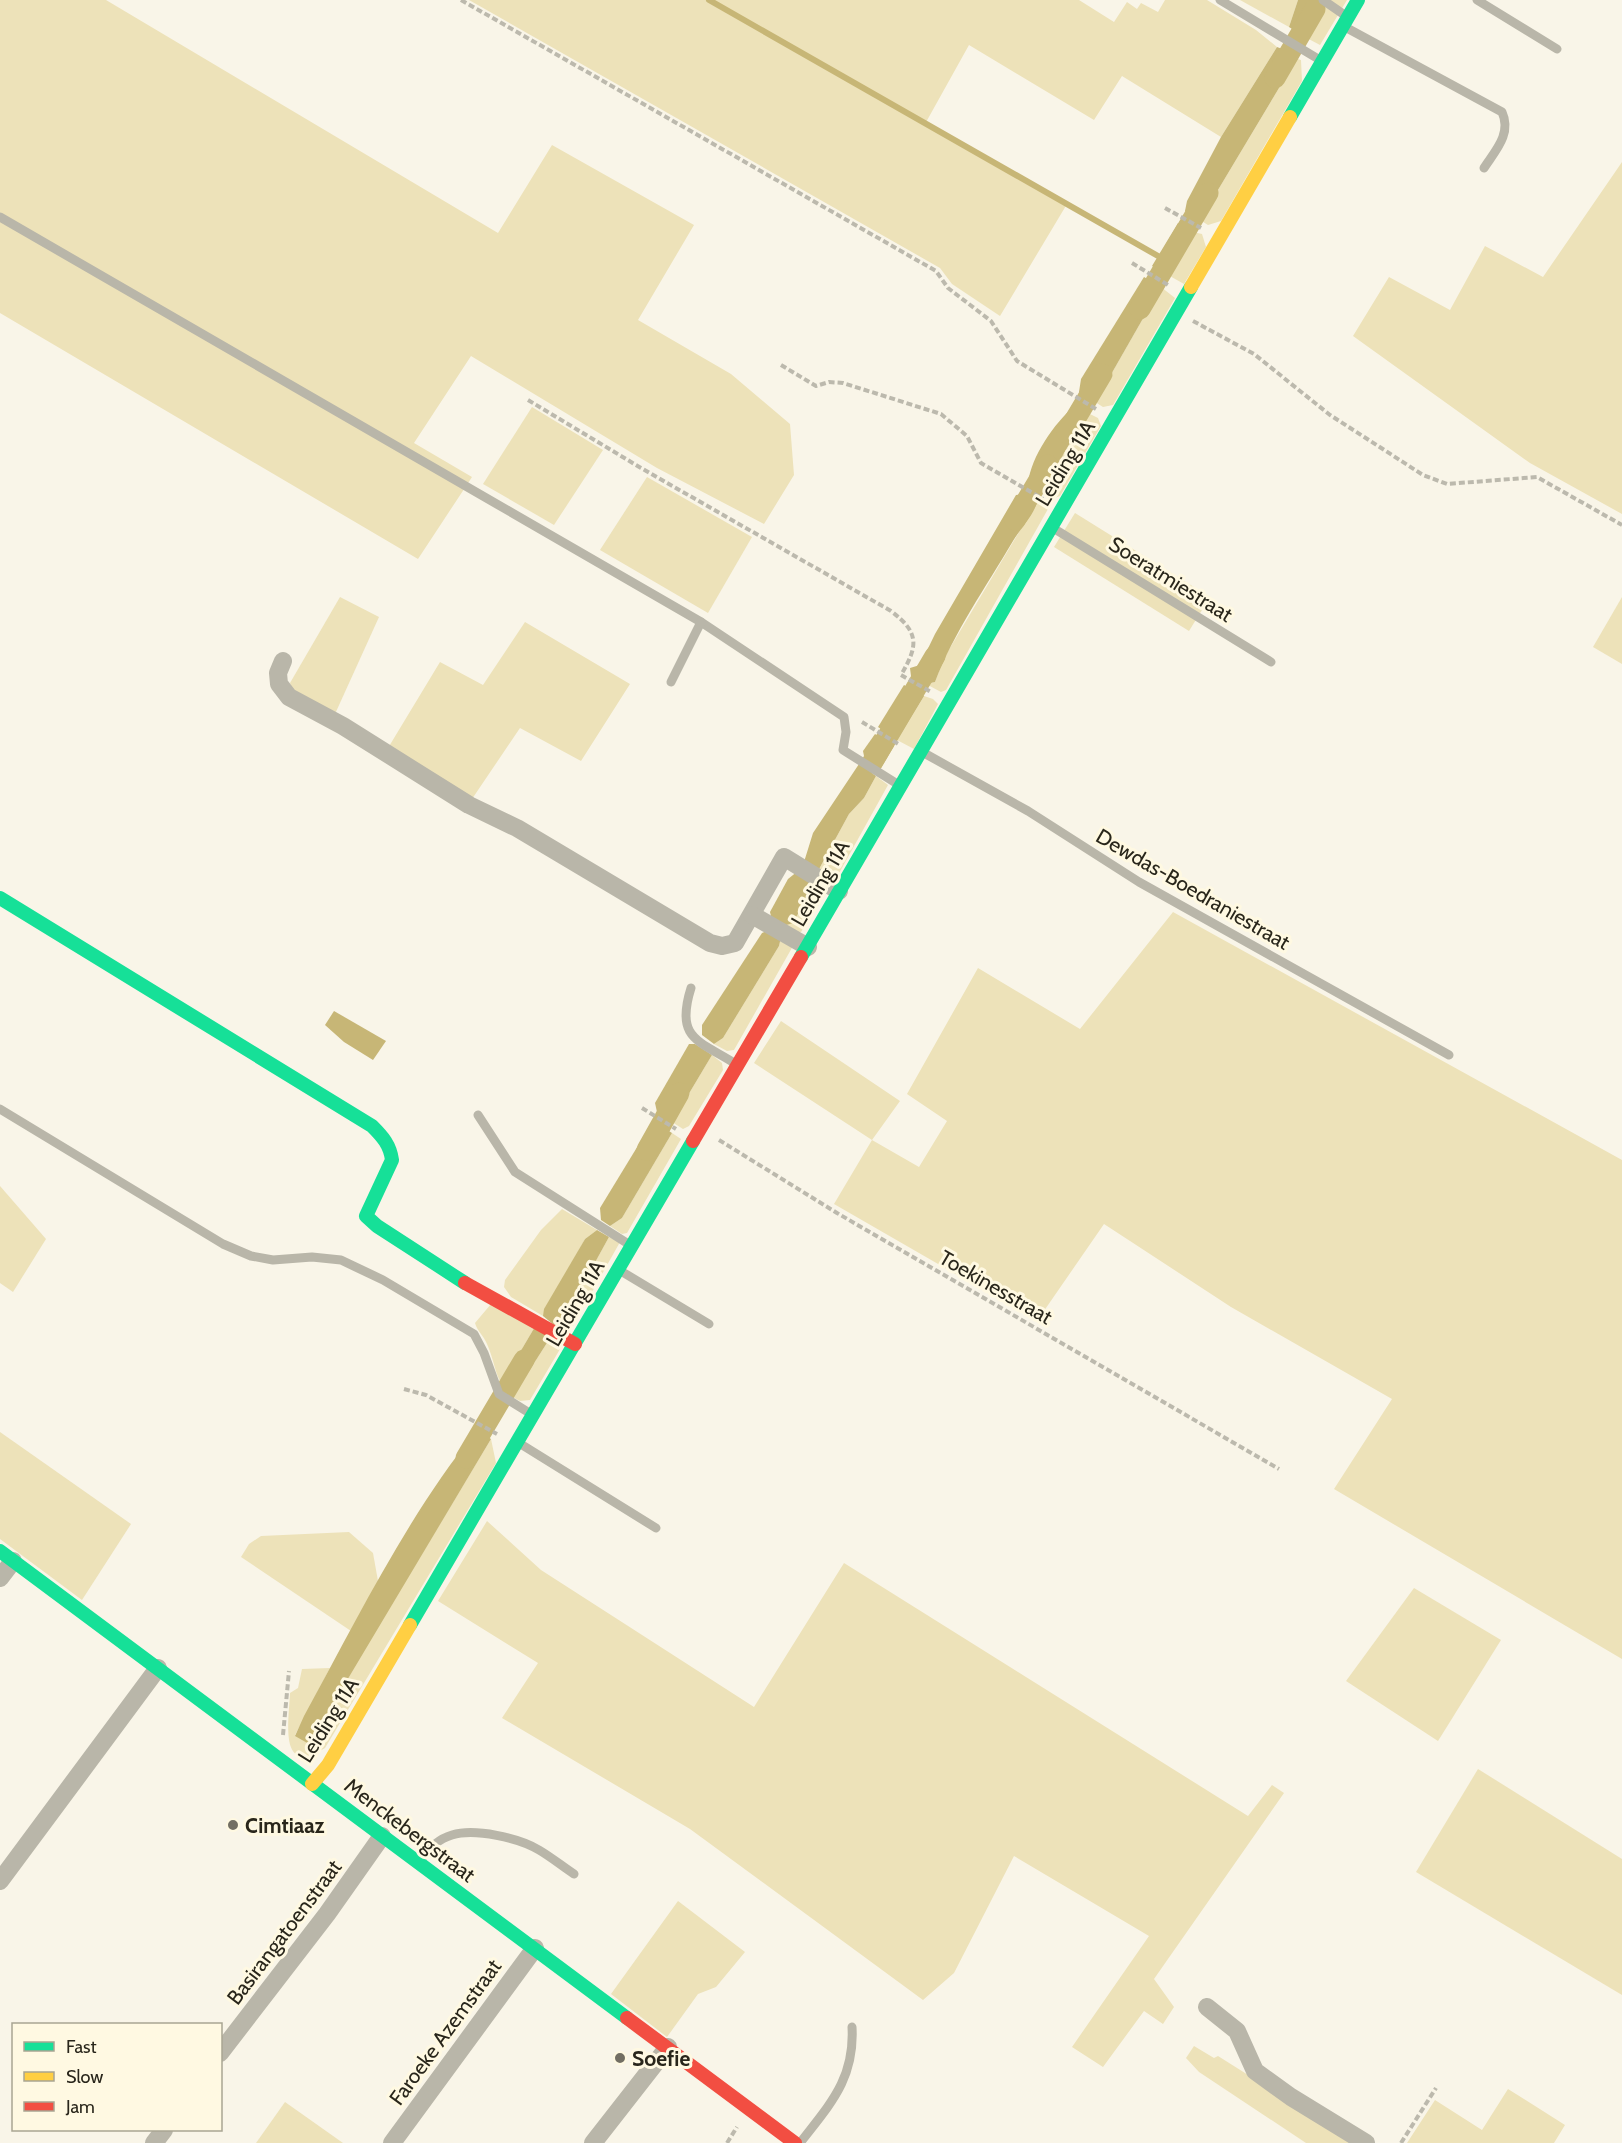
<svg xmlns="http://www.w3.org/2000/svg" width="1622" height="2143" font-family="Cabin,sans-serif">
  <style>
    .green { fill: #ede2b9 }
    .water { fill: #c7b676 }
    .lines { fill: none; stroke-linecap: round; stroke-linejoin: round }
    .stream { stroke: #c7b676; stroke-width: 6 }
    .canal { stroke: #c7b676; stroke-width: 21 }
    .path { stroke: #bcb9ad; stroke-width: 4; stroke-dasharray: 6 3; stroke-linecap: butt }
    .lane { stroke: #b9b6a9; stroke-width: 9 }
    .street { stroke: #b9b6a9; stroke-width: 18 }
    .fast { stroke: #16e098; stroke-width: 14 }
    .slow { stroke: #ffcf43; stroke-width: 14 }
    .jam { stroke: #f24e42; stroke-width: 14 }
    .poi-dot { fill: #726e63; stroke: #fff9e2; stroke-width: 2 }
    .labels { text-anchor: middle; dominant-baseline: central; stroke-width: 6; stroke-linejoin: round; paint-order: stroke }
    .street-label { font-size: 21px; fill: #29261b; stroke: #fff9e2 }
    .poi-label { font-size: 21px; font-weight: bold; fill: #29261b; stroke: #fff9e2; text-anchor: start }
  </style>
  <rect width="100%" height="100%" fill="#f9f5e8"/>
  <g class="green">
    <polygon points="0,0 106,0 498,233 552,145 694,225 638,320 731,374 790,424 794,475 764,524 657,468 471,356 414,443 472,477 418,559 0,313"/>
    <polygon points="469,0 1079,0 1114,22 1127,2 1137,9 1141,3 1158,12 1165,0 1207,0 1256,30 1277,47 1221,137 1122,76 1094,120 969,45 925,124 1067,204 1000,316 952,284 940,268"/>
    <polygon points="1240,0 1298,0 1289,27"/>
    <polygon points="1329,0 1347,0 1320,45 1303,36"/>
    <polygon points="1291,57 1301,60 1302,81 1221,221 1208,225 1200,220 1285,78 1286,68"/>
    <polygon points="1622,162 1622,514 1530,463 1353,336 1389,277 1450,310 1485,246 1543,277"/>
    <polygon points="1193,232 1202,234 1206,247 1184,284 1168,275"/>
    <polygon points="1161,287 1175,298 1113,405 1103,407 1092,400 1101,392"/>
    <polygon points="532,407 603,450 554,525 483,484"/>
    <polygon points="1088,413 1098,418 1101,426 1060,496 1052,499 1041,493 1049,484 1064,453"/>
    <polygon points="647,477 752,537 708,613 600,550"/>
    <polygon points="1037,502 1048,509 946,690 941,692 926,684 935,682 944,658"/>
    <polygon points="1075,513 1210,597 1189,631 1054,547"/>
    <polygon points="340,597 379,617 335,714 294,694 290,683"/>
    <polygon points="1622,597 1622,664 1593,647"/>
    <polygon points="525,622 630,684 581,761 520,728 472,799 388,748 440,662 483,685"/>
    <polygon points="924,696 933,699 938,704 914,749 897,740"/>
    <polygon points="876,776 888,785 838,875 831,879 818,871 849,814 864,798"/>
    <polygon points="815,882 827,892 801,932 792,932 783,926 793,922"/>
    <polygon points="1173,912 1622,1160 1622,1659 1334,1489 1392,1399 1231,1307 1104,1224 1037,1321 834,1204 872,1140 754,1063 781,1021 900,1101 872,1140 919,1167 947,1121 907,1094 978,968 1080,1029"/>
    <polygon points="781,937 793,946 734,1050 727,1051 714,1044 723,1038 779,946"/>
    <polygon points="712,1055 722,1063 723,1070 689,1126 683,1129 672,1122"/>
    <polygon points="672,1133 681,1139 627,1233 622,1234 610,1226 622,1218"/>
    <polygon points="0,1186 46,1239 13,1292 0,1283"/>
    <polygon points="562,1209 597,1230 585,1239 543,1316 511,1297 504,1287 505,1280 541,1230"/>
    <polygon points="609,1237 620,1242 573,1326 562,1329 554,1325 564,1319"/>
    <path d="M491,1304L536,1325L503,1381L517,1390L552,1335L563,1344L530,1400L520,1401C495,1389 497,1366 487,1344C484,1336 477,1331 475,1323Z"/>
    <polygon points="0,1432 131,1524 82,1600 0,1539"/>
    <path d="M491,1439L496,1463L325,1748C278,1778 289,1721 290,1693L298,1688L302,1669L330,1668L295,1735L308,1743Z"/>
    <polygon points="487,1521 541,1570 754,1707 844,1563 1248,1816 1272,1785 1284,1793 1154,1979 1174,2007 1163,2024 1144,2011 1103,2067 1072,2047 1149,1936 1014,1856 954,1973 923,2000 690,1829 502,1718 538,1663 438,1601"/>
    <polygon points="349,1532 373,1553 378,1581 351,1631 241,1557 249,1544 261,1536"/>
    <polygon points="1414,1588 1501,1640 1438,1741 1346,1681"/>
    <polygon points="1478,1769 1622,1859 1622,1995 1416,1872"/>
    <polygon points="678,1901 745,1952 716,1987 698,1994 667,2037 611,1994"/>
    <polygon points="1194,2046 1214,2058 1218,2056 1356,2143 1306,2143 1199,2072 1186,2058"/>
    <polygon points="1508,2089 1565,2125 1554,2143 1407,2143 1435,2100 1482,2130"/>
    <polygon points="285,2102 343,2143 256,2143"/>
  </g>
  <g class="water">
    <polygon points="1298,0 1329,0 1303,36 1289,27"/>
    <polygon points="1277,47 1285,50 1291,57 1286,68 1285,78 1200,220 1185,211 1187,201 1221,137"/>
    <polygon points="1178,223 1193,232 1168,275 1152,266"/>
    <polygon points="1144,277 1161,287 1101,392 1092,400 1079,392 1081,379"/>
    <path d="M1075,405L1088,413L1064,453L1049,484L1041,493L1028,484C1031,456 1054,424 1075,405Z"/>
    <path d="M1023,494L1037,502C1034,515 1020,529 1013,541C986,587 954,632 935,682L926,684L911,676L910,668L920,665L935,634L1016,495Z"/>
    <polygon points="904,685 924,696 897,740 878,727"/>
    <polygon points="875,734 894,746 881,768 864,756 863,751"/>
    <polygon points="859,764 876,776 864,798 849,814 818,871 804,862 813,833"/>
    <polygon points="798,871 815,882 793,923 783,926 772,920 770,912 788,879"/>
    <polygon points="769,930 781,937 779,946 723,1038 714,1044 702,1035 702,1025 762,933"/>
    <polygon points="334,1011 386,1041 373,1060 344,1042 325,1025"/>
    <polygon points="689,1044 695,1044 712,1055 672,1122 657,1112 655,1103"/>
    <polygon points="653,1121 672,1133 622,1218 610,1226 601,1220 600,1208"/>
    <polygon points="597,1230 609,1237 564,1319 554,1325 543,1316 544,1309 585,1239"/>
    <polygon points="536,1325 552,1335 517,1390 503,1381"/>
    <path d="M477,1430L491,1439L309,1744L295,1736L304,1716C356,1621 409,1513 477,1430Z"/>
  </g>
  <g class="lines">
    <polyline class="stream" points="709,0 1165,260"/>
    <g class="canal">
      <polyline points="1275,78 1315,9"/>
      <polyline points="1140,309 1208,193"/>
      <polyline points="1067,433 1102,374"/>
      <polyline points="1015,520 1048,465"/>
      <polyline points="872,763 935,656"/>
      <polyline points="647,1150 679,1093"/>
      <polyline points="466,1458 524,1360"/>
    </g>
    <g class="path">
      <polyline points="461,0 936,271 948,288 991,321 1017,361 1096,409"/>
      <polyline points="1165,208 1201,228"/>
      <polyline points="1132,263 1168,285"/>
      <polyline points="1193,321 1254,354 1330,415 1423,475 1447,484 1537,477 1622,525"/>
      <polyline points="781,365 816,386 829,382 843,383 941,414 967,436 981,463 1043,499"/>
      <path d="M528,400L641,468L891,611C920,633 918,646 901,675L931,692"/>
      <polyline points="862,722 900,745"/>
      <polyline points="642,1108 676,1129"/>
      <polyline points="719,1140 837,1213 1279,1469"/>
      <polyline points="404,1389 426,1395 497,1434"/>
      <polyline points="283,1735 289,1671"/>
      <polyline points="727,2143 737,2127"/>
      <polyline points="1401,2143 1436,2088"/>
    </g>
    <g class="lane">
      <polyline points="1220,0 1320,60"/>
      <polyline points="1323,0 1346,16"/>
      <polyline points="1477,0 1557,49"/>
      <path d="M1345,27L1502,112C1512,134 1495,151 1484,168"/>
      <polyline points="0,217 701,622 844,717 846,732 843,750 899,785"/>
      <polyline points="1053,528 1271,662"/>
      <polyline points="671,682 701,622"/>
      <polyline points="924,753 1028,811 1139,882 1449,1055"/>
      <path d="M691,988C675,1039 698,1040 736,1064"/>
      <polyline points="0,1109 223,1244 251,1256 273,1260 312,1257 341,1260 383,1280 474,1334 484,1353 499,1394 531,1414"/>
      <polyline points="478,1115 515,1172 630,1245"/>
      <polyline points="619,1270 709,1324"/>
      <polyline points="519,1443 656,1528"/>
      <path d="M420,1861C428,1849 438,1839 452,1835C475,1828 519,1838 539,1850C551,1857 562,1866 574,1874"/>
      <path d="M800,2143C830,2104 855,2079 852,2027"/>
    </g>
    <g class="street">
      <polyline points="283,661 278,673 279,684 289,697 343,726 469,805 517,828 710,943 722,946 735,943 784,857 839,891"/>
      <polyline points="752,915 808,947"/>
      <polyline points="0,1578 13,1561"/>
      <polyline points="0,1881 158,1668"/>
      <polyline points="1207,2007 1237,2031 1255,2071 1291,2097 1366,2143"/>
      <polyline points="220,2053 327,1914 382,1836"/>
      <polyline points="154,2143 164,2130"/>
      <polyline points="392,2143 535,1948"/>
      <polyline points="593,2143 668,2047"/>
    </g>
    <g class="fast">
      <polyline points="1290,117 1358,0"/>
      <path d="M0,898L372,1126C383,1137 390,1145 392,1160L366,1216L377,1226L465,1283"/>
      <polyline points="801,957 1191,287"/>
      <polyline points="0,1551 627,2018"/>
      <polyline points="410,1625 693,1141"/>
    </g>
    <g class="slow">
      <polyline points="1191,287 1290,117"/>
      <polyline points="312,1784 328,1765 410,1625"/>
    </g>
    <g class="jam">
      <polyline points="693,1141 801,957"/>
      <polyline points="465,1283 575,1344"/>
      <polyline points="627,2018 795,2143"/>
    </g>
  </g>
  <g class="poi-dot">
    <circle cx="233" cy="1825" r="6"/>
    <circle cx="620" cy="2058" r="6"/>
  </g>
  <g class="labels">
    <g class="street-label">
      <text transform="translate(1065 463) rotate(-59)">Leiding 11A</text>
      <text transform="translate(1171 579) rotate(32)">Soeratmiestraat</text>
      <text transform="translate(820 883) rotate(-60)">Leiding 11A</text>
      <text transform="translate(1193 889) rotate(30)">Dewdas-Boedraniestraat</text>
      <text transform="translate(996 1287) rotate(30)">Toekinesstraat</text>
      <text transform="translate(575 1303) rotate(-60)">Leiding 11A</text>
      <text transform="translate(328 1720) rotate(-58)">Leiding 11A</text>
      <text transform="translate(410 1830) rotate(37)">Menckebergstraat</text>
      <text transform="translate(284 1932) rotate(-53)">Basirangatoenstraat</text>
      <text transform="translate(445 2032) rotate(-54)">Faroeke Azemstraat</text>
    </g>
    <g class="poi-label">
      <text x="245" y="1825">Cimtiaaz</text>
      <text x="632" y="2058">Soefie</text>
    </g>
  </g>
  <rect x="12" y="2023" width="210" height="108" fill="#fff9e2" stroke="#a9a592" stroke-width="1.5"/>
  <rect x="24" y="2042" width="30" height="9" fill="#16e098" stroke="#a9a592" stroke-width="1.5"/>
  <text x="66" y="2053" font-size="18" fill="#29261b">Fast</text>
  <rect x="24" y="2072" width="30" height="9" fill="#ffcf43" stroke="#a9a592" stroke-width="1.5"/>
  <text x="66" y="2083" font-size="18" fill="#29261b">Slow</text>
  <rect x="24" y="2102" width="30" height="9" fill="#f24e42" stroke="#a9a592" stroke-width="1.5"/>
  <text x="66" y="2113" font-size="18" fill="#29261b">Jam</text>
</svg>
